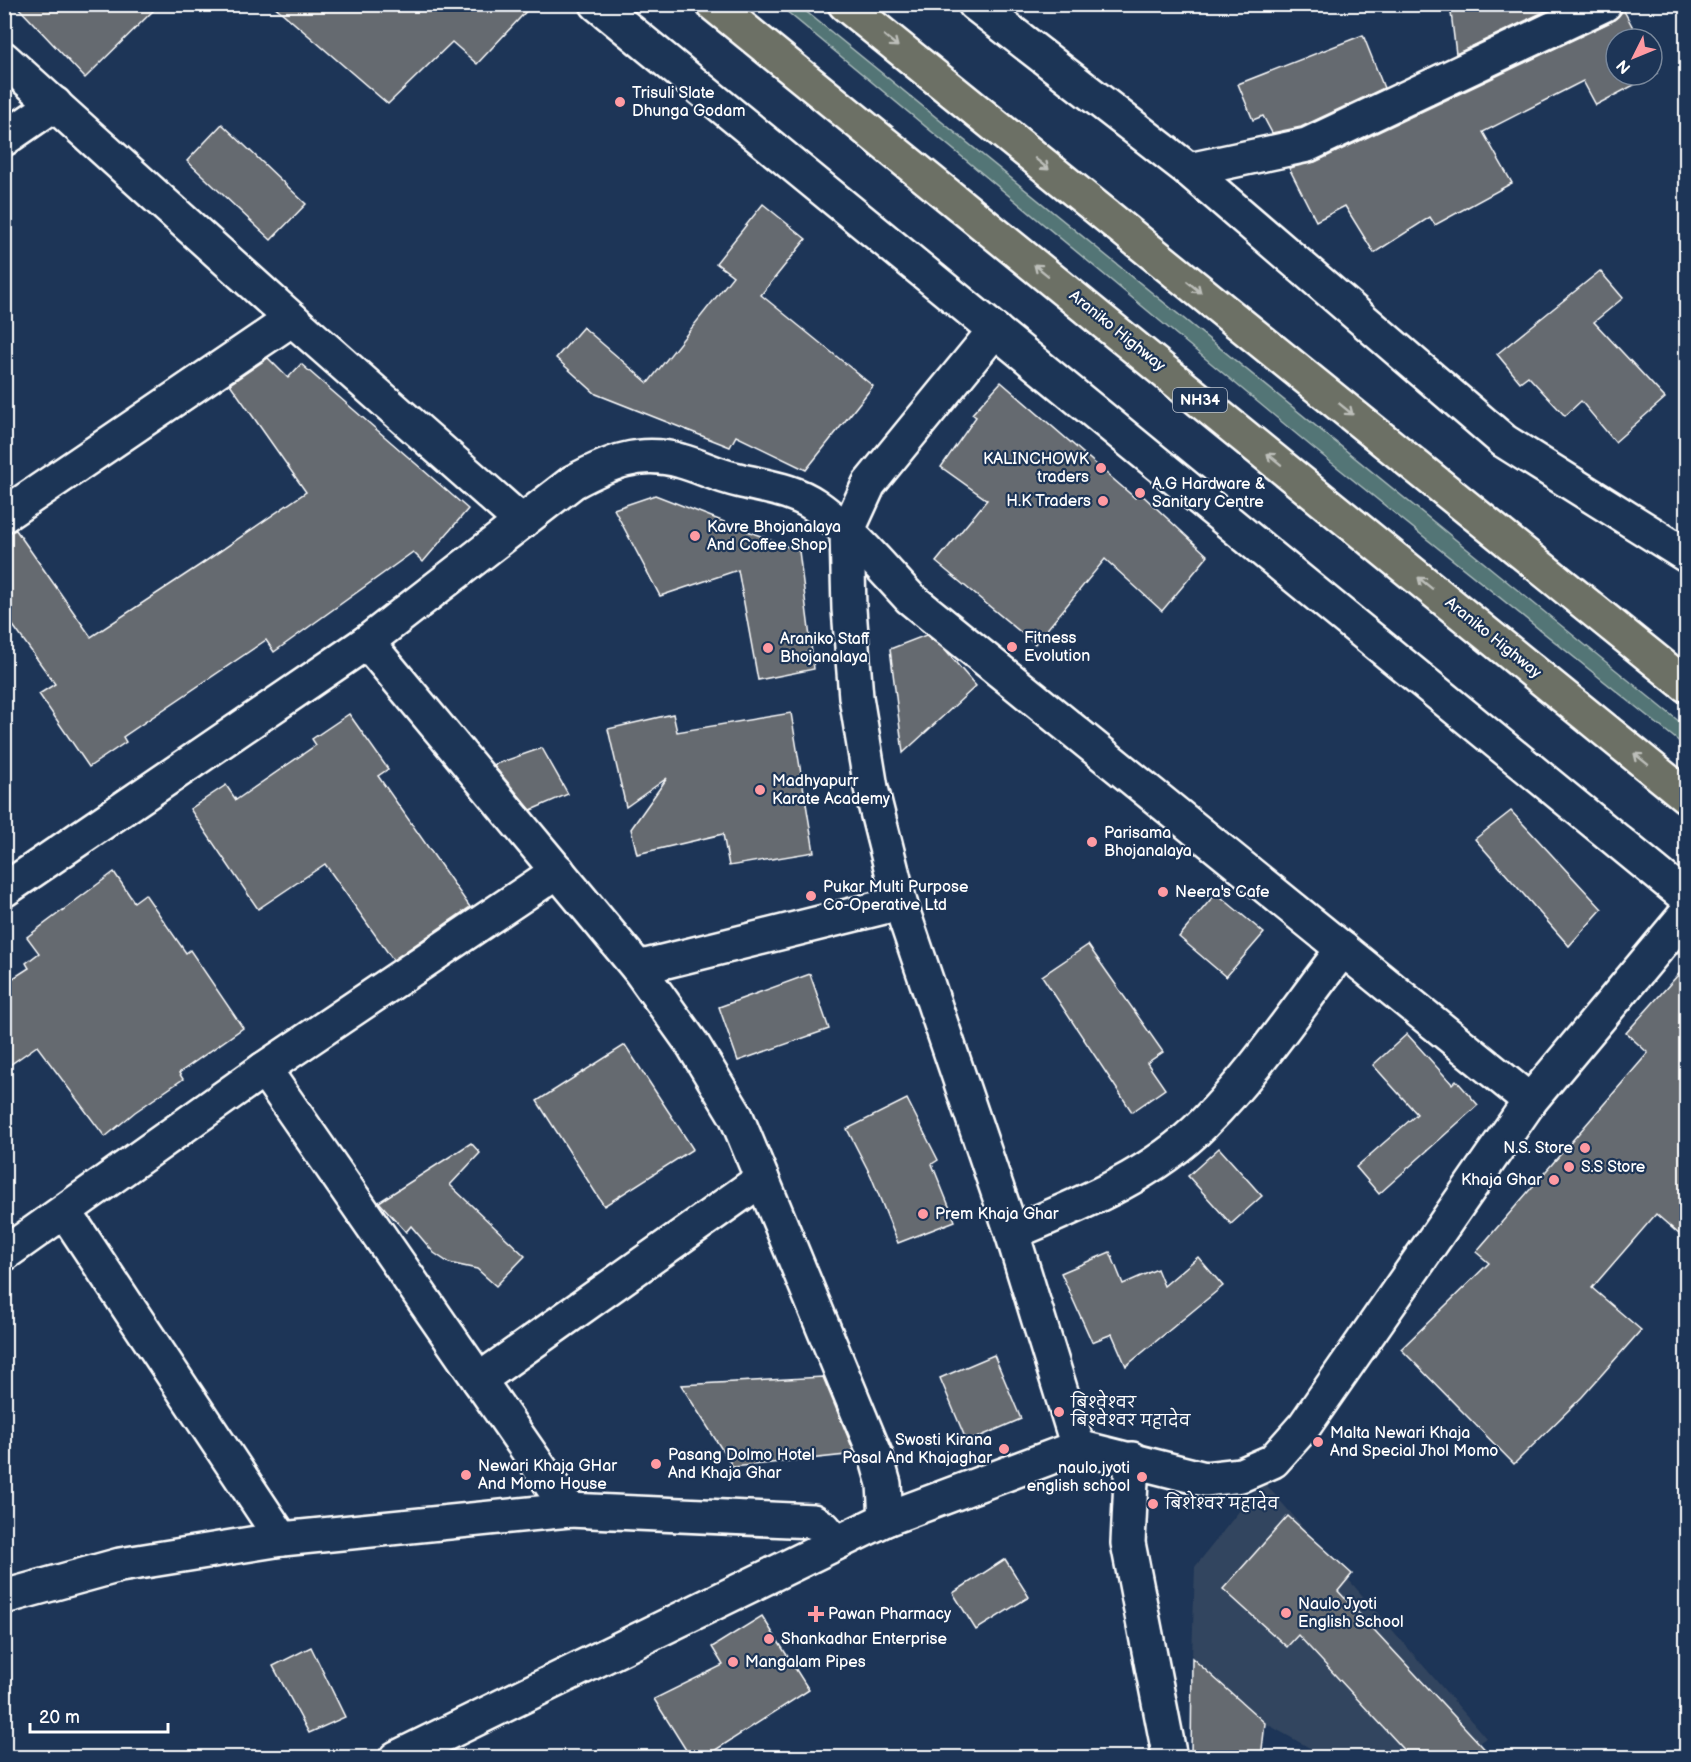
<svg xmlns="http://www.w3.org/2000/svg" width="1691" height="1762" font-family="'Balsamiq Sans','Playpen Sans Deva',sans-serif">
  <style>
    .built { fill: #33455e }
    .green { fill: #527576; stroke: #a8baba; stroke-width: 1.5 }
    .building { fill: #656a70; stroke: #fff; stroke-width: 1.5 }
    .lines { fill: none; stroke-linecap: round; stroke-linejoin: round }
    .minor-casing { stroke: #fff; stroke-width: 38 }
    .trunk-casing { stroke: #fff; stroke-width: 38 }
    .minor { stroke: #1d3557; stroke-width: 33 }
    .trunk { stroke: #6c7065; stroke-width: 33 }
    .oneway { stroke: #bdbfba }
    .poi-dot { fill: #ff9aa2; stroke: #1d3557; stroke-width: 2 }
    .labels { text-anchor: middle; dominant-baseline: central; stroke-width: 4.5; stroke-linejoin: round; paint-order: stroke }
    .shield { fill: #1d3557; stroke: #bbc2cd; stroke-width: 1.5 }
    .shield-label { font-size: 15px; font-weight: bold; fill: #fff }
    .poi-label { font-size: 16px; fill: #fff; stroke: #1d3557; text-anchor: start }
    .street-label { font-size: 16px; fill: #fff; stroke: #1d3557 }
  </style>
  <rect width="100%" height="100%" fill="#1d3557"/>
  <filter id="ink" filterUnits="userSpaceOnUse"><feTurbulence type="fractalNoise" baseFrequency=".0167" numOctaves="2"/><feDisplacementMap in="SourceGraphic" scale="12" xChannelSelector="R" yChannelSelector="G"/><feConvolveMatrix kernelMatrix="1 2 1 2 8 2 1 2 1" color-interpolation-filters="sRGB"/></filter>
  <g filter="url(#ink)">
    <polygon class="built" points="1263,1481 1486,1738 1458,1757 1326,1757 1265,1723 1192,1658 1195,1567"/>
    <polygon class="green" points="779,5 798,5 1686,727 1686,747 1312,447"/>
    <g class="building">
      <polygon points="15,4 160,4 85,78"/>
      <polygon points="272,4 533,4 477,64 452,42 388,104"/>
      <polygon points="1450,4 1560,4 1456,54"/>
      <polygon points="1623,9 1639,39 1616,39 1616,75 1652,75 1652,64 1657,73 1596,105 1583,81 1483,132 1512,183 1435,225 1430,217 1374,253 1345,206 1316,221 1289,168 1315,162 1613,21"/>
      <polygon points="1363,35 1384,88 1301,127 1272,133 1263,116 1253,120 1238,84"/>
      <polygon points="222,124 306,204 271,240 187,161"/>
      <polygon points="763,204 806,239 761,295 873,386 806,470 736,436 730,447 596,394 556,358 583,327 648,383 733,276 716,263"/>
      <polygon points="1600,271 1623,298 1594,322 1665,398 1615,442 1581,401 1565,416 1528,376 1520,382 1497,354"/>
      <polygon points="268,358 288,378 301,364 468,509 423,562 413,552 274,652 266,640 123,737 126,742 89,767 39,694 55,684 4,613 4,534 16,530 91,637 200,565 306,492 230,384"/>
      <polygon points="1001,382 1135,498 1140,493 1208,556 1162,611 1105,559 1035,644 936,562 987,500 941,467 976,417 972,414"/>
      <polygon points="655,495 799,551 814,669 758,680 738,570 660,596 614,509"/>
      <polygon points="926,635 944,649 976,686 903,753 890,649"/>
      <polygon points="791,713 814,852 729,866 723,834 637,854 631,829 667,778 626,807 608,729 673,714 677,732"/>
      <polygon points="349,714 388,769 378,776 470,907 393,960 325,864 258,909 190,809 226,785 236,800 316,745 312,739"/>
      <polygon points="542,748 568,794 531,810 493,765"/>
      <polygon points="1511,811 1602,909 1569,946 1475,839"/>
      <polygon points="114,872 134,902 145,894 186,953 190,950 243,1028 179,1073 183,1079 135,1112 105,1137 37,1046 4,1069 4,984 29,968 26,963 39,953 27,937"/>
      <polygon points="1216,893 1264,933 1226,977 1179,937"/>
      <polygon points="1088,945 1163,1052 1147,1063 1165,1089 1132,1112 1042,976"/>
      <polygon points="1686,966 1686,1240 1656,1214 1592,1288 1641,1330 1582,1397 1514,1464 1401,1349 1489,1263 1476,1252 1648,1053 1626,1033"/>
      <polygon points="810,974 829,1029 738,1061 719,1007"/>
      <polygon points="1407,1034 1452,1084 1456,1080 1478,1105 1379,1194 1356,1167 1417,1114 1373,1065"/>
      <polygon points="625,1045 693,1149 604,1206 537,1101"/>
      <polygon points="907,1099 938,1160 932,1164 955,1221 898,1243 871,1176 847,1129"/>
      <polygon points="471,1143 480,1153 450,1185 525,1256 496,1286 477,1269 449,1263 434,1253 411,1226 406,1232 379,1202"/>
      <polygon points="1219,1148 1262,1196 1231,1224 1188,1176"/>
      <polygon points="1110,1252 1123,1284 1157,1269 1164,1286 1198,1257 1223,1286 1126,1366 1112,1334 1092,1342 1061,1273"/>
      <polygon points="994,1355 1021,1419 967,1442 940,1378"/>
      <polygon points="823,1377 855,1454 733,1467 681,1385"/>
      <polygon points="1288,1516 1352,1574 1338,1591 1493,1758 1412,1758 1298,1635 1287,1647 1223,1589"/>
      <polygon points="1005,1559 1029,1597 976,1630 953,1593"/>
      <polygon points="762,1616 809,1690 703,1758 691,1758 654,1699 723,1665 712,1647"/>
      <polygon points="311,1647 345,1717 309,1733 273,1666"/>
      <polygon points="1192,1658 1265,1723 1261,1758 1191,1758"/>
    </g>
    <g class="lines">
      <g class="minor-casing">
        <g id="minor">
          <polyline points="597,4 1686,897"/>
          <polyline points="975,4 1189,170 1504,441 1686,555"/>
          <polyline points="4,59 292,319 522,522"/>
          <polyline points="4,139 55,104"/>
          <polyline points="1189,170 1307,145 1605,4"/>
          <polyline points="995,330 869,484 847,532 849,609 856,697 871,788 900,903 1012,1233 1078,1447"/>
          <polyline points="4,515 292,319"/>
          <polyline points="367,642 638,968 693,1045 736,1116 762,1179 479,1380"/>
          <path d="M4,890L367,642L573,482C608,463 640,449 681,461C700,466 718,476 738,480C765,487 791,489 815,505C851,530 881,567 910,598L1530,1101"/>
          <polyline points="638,968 900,903"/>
          <polyline points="264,1069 569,1510"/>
          <polyline points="762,1179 876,1456 884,1484 886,1519"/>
          <polyline points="65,1212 282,1539"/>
          <path d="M1012,1233C1079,1205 1152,1176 1204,1123C1256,1071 1298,1007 1343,949"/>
          <polyline points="4,1254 264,1069 558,871"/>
          <polyline points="1132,1459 1128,1543 1170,1758"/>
          <polyline points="4,1597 120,1565 282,1539 569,1510 813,1521 824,1528 836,1542"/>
          <polyline points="396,1758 886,1519 1078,1447 1205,1479 1241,1475 1273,1461 1305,1425 1530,1101 1686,914"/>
        </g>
      </g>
      <g class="trunk-casing">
        <g id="trunk">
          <polyline points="713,4 1686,796"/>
          <polyline points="845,4 1686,685"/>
        </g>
      </g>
      <use href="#minor" class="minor"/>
      <use href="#trunk" class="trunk"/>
    </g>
    <defs><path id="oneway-shaft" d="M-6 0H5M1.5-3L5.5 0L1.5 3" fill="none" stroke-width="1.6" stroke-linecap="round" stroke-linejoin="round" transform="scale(1.5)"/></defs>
    <g class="oneway">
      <use href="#oneway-shaft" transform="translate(891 41) rotate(39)"/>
      <use href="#oneway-shaft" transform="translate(1042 164) rotate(39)"/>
      <use href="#oneway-shaft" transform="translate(1041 270) rotate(-141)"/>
      <use href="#oneway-shaft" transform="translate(1194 287) rotate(39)"/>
      <use href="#oneway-shaft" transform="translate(1346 409) rotate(39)"/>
      <use href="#oneway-shaft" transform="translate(1274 459) rotate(-141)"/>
      <use href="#oneway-shaft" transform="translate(1425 583) rotate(-141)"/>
      <use href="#oneway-shaft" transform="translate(1641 759) rotate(-141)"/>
    </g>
  </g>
  <g class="poi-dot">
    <circle cx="620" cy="102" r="6"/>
    <circle cx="1101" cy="468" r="6"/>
    <circle cx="1140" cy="493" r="6"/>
    <circle cx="1103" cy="501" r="6"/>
    <circle cx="695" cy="536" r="6"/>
    <circle cx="1012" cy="647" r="6"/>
    <circle cx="768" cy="648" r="6"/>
    <circle cx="760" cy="790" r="6"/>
    <circle cx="1092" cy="842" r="6"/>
    <circle cx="1163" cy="892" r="6"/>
    <circle cx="811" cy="896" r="6"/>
    <circle cx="1585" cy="1148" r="6"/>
    <circle cx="1569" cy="1167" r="6"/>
    <circle cx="1554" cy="1180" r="6"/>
    <circle cx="923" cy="1214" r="6"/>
    <circle cx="1059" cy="1412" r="6"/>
    <circle cx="1318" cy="1442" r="6"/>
    <circle cx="1004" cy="1449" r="6"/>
    <circle cx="656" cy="1464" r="6"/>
    <circle cx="466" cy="1475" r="6"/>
    <circle cx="1142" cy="1477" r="6"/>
    <circle cx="1153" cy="1504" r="6"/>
    <circle cx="1286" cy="1613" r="6"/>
    <path d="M813 1605h6v6h6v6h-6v6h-6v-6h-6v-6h6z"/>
    <circle cx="769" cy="1639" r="6"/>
    <circle cx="733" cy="1662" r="6"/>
  </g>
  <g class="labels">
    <rect class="shield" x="1173" y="388" width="54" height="24" rx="4.5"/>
    <g class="shield-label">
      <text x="1200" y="400">NH34</text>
    </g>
    <g class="poi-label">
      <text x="632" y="93">Trisuli Slate<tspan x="632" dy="18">Dhunga Godam</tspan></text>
      <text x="1089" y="459" text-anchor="end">KALINCHOWK<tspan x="1089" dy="18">traders</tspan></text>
      <text x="1152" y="484">A.G Hardware &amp;<tspan x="1152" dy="18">Sanitary Centre</tspan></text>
      <text x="1091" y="501" text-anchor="end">H.K Traders</text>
      <text x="707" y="527">Kavre Bhojanalaya<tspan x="707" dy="18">And Coffee Shop</tspan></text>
      <text x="1024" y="638">Fitness<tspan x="1024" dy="18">Evolution</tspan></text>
      <text x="780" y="639">Araniko Staff<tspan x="780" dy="18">Bhojanalaya</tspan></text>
      <text x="772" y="781">Madhyapurr<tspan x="772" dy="18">Karate Academy</tspan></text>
      <text x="1104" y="833">Parisama<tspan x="1104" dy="18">Bhojanalaya</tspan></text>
      <text x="823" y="887">Pukar Multi Purpose<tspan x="823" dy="18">Co-Operative Ltd</tspan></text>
      <text x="1175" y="892">Neera's Cafe</text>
      <text x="1573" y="1148" text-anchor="end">N.S. Store</text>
      <text x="1581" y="1167">S.S Store</text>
      <text x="1542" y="1180" text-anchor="end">Khaja Ghar</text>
      <text x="935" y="1214">Prem Khaja Ghar</text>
      <text x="1071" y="1403">बिश्वेश्वर<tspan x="1071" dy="18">बिश्वेश्वर महादेव</tspan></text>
      <text x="1330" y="1433">Malta Newari Khaja<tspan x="1330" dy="18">And Special Jhol Momo</tspan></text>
      <text x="992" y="1440" text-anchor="end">Swosti Kirana<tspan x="992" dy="18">Pasal And Khajaghar</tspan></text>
      <text x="668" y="1455">Pasang Dolmo Hotel<tspan x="668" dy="18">And Khaja Ghar</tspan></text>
      <text x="478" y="1466">Newari Khaja GHar<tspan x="478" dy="18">And Momo House</tspan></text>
      <text x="1130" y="1468" text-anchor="end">naulo jyoti<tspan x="1130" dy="18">english school</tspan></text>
      <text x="1165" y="1504">बिशेश्वर महादेव</text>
      <text x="1298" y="1604">Naulo Jyoti<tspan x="1298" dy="18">English School</tspan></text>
      <text x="828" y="1614">Pawan Pharmacy</text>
      <text x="781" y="1639">Shankadhar Enterprise</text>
      <text x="745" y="1662">Mangalam Pipes</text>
    </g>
    <g class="street-label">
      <text transform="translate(1117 331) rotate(39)">Araniko Highway</text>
      <text transform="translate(1493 638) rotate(39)">Araniko Highway</text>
    </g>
  </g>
  <rect width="1691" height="1762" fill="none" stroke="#1d3557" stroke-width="24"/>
  <rect x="12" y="12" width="1667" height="1738" fill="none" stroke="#fff" stroke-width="2" filter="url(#ink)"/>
  <g transform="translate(1634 57) rotate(227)"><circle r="28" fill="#1d3557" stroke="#77869a" stroke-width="1.5"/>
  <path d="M0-4.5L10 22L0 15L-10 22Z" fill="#ff9aa2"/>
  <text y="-9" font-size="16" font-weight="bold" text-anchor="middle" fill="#ffffff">N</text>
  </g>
  <path d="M30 1723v9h138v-9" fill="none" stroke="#ffffff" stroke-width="3"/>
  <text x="39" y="1723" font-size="18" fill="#ffffff" stroke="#1d3557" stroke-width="4.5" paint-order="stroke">20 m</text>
</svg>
